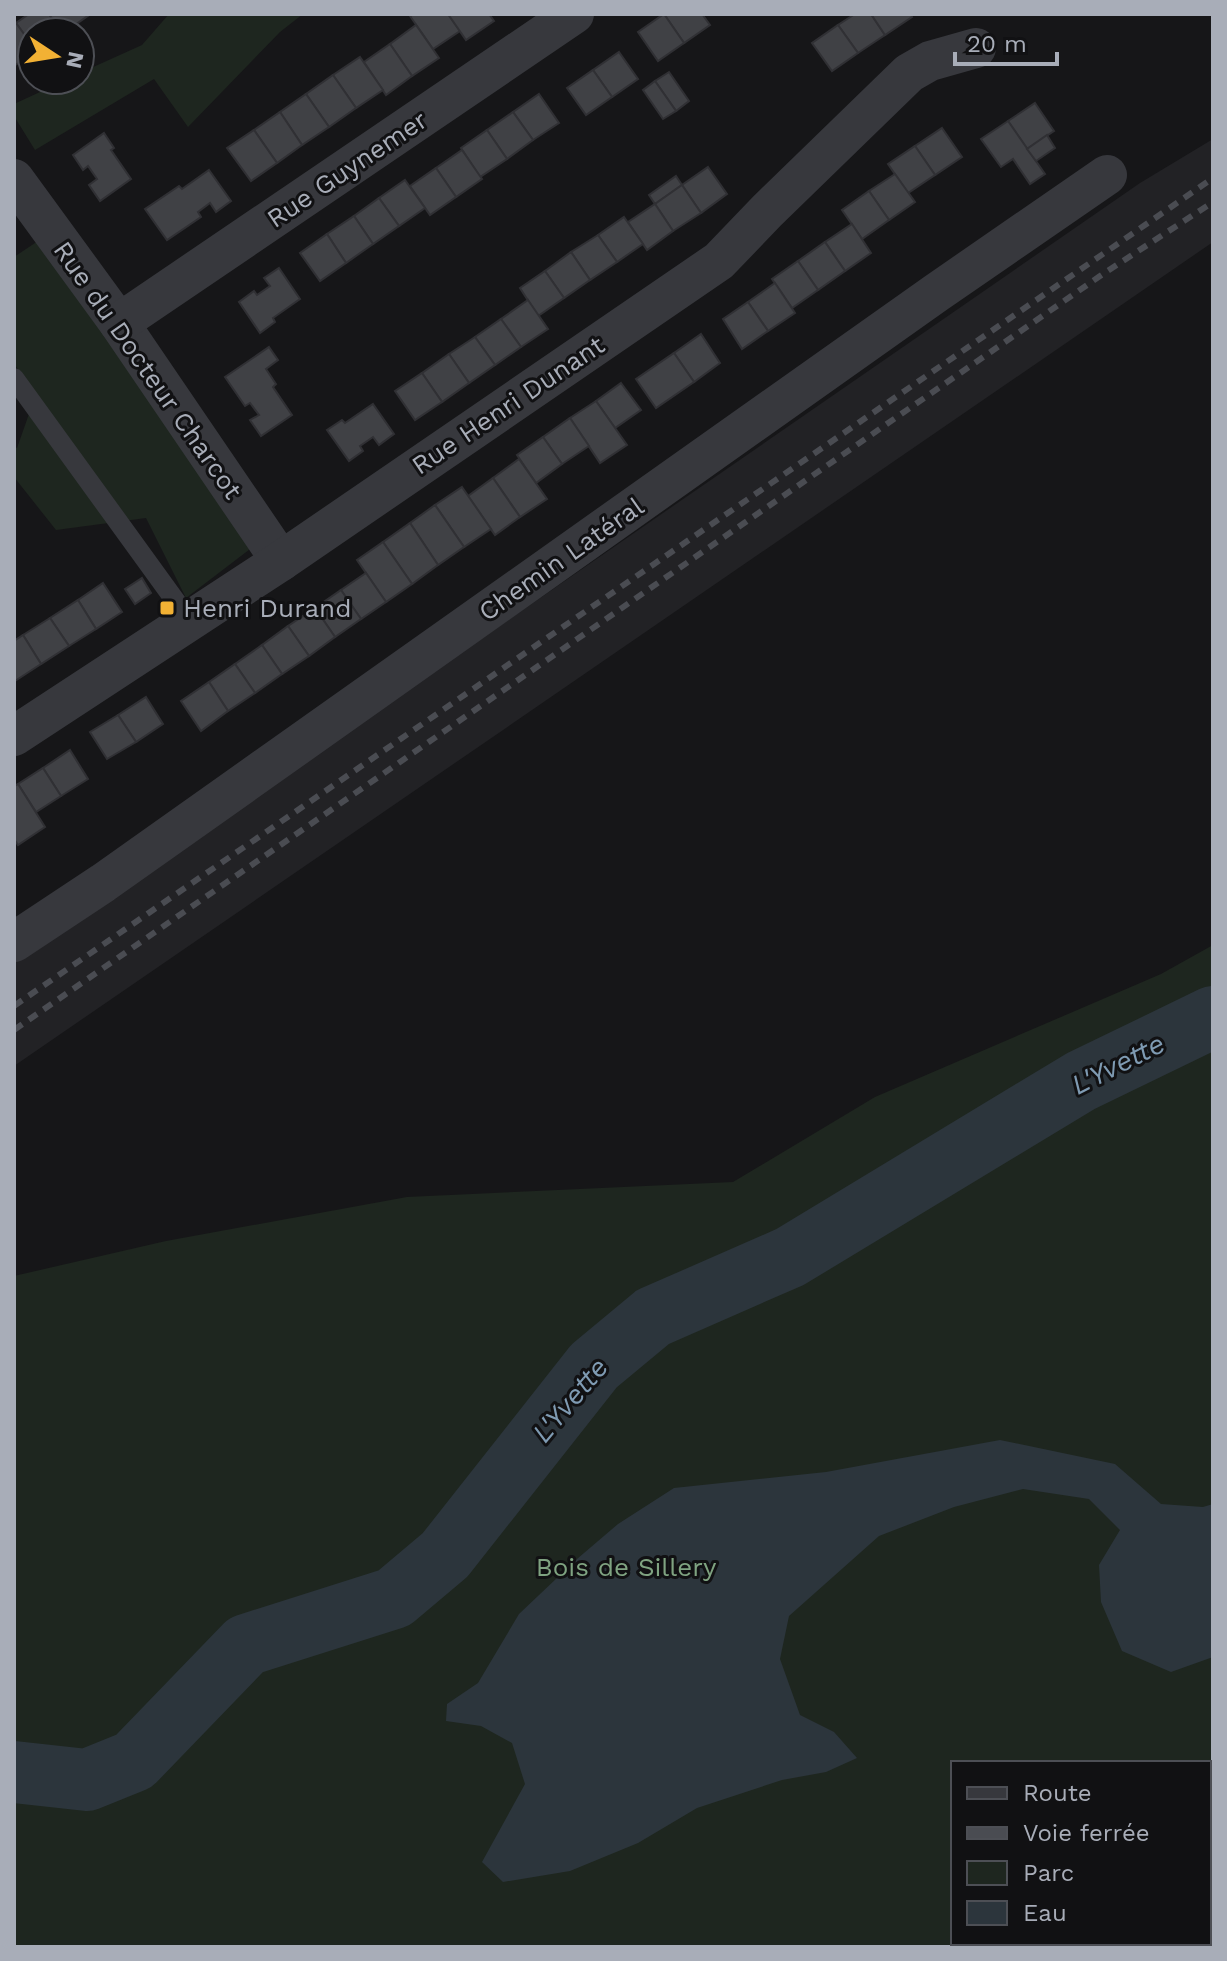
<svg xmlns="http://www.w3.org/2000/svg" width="1227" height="1961" font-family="'Work Sans',sans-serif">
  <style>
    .built { fill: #222225 }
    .green { fill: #1e261f }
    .water { fill: #2c353c }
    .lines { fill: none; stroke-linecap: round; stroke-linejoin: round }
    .river { stroke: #2c353c; stroke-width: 62 }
    .building { fill: #404145; stroke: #303034; stroke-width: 2 }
    .service { stroke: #37383d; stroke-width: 20 }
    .minor { stroke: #37383d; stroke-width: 40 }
    .rail { stroke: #4a4c52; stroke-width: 6; stroke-dasharray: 10 8; stroke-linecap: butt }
    .poi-dot { fill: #f2b134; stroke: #111113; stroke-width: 3 }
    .labels { text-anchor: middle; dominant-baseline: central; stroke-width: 6; stroke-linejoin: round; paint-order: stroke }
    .street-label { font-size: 26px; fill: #a8adb8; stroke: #111113 }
    .poi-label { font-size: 26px; fill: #a8adb8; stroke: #111113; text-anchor: start }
    .park-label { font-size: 26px; fill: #7fa381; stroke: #111113 }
    .water-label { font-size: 28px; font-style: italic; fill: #7f9bb3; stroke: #111113 }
  </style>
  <rect width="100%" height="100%" fill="#161618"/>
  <polygon class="built" points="1213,139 1213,242 14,1066 14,962 1140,183"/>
  <g class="green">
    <polygon points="169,14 303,14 280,32 188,127 154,79 35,150 14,116 14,104 66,80 80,80 80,73 142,45"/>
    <polygon points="38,241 258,543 186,598 146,518 56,530 14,477 14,446 17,448 36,394 14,364 14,257"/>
    <polygon points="1213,945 1213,1839 1209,1841 1209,1763 953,1763 953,1943 1102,1943 1099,1947 14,1947 14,1276 166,1241 407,1197 733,1182 875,1097 1161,974"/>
  </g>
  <polygon class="water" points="1000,1440 1115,1464 1161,1504 1203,1507 1213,1504 1213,1657 1171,1672 1122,1651 1101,1602 1099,1565 1120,1530 1089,1499 1023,1489 954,1507 879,1536 789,1616 780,1659 800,1715 834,1732 857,1758 826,1772 782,1780 697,1808 638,1843 570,1871 503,1882 482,1862 525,1784 512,1743 481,1726 446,1721 447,1704 478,1683 519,1614 577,1559 618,1524 674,1488 826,1472"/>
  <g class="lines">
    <polyline class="river" points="14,1772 87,1780 134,1761 246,1645 394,1598 445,1555 594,1366 653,1317 790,1257 1081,1081 1213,1017"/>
  </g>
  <g class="building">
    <polygon points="29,14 49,14 61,32 32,32 32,45 16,23"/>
    <polygon points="49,14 88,14 89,15 65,32 61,32"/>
    <polygon points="414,14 448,14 460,31 433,49 410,16"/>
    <polygon points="448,14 489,14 494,21 466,40"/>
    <polygon points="664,14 702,14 710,25 684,43"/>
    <polygon points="664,14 684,43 658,61 638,32"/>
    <polygon points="855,14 871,14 885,35 858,53 838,25"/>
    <polygon points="871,14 910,14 912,17 885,35"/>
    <polygon points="16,23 32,45 32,54 14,66 14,24"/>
    <polygon points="416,25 439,58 412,76 390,44"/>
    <polygon points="838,25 858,53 832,71 812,43"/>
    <polygon points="390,44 412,76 386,95 364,62"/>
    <polygon points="619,52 638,79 612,97 593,70"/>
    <polygon points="360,57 383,90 356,108 333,75"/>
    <polygon points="593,70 612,97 586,115 567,88"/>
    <polygon points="669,72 689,101 676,111 655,81"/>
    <polygon points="333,75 356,108 329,127 306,94"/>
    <polygon points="655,81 676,111 663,119 643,90"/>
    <polygon points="306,94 329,127 302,145 280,112"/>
    <polygon points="539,94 559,123 533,140 513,112"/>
    <polygon points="1035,103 1054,131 1027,149 1008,121"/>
    <polygon points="280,112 302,145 277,163 254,130"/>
    <polygon points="513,112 533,140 507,159 487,130"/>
    <polygon points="1008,121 1045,174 1030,184 1013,159 1001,167 981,139"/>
    <polygon points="942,128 962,157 935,175 915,146"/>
    <polygon points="254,130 277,163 251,181 227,148"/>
    <polygon points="487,130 507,159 480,177 461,148"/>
    <polygon points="104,133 114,148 111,150 131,179 100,201 89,185 97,179 88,166 83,170 73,155"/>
    <polygon points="1047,135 1055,148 1036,161 1027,149"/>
    <polygon points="915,146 935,175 908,193 888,164"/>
    <polygon points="462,150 482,179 456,197 436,168"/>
    <polygon points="708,167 727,194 701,213 682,185"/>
    <polygon points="436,168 456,197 430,215 410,186"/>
    <polygon points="209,170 231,201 216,212 210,203 198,212 201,217 167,240 145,209 179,186 182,189"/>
    <polygon points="895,174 915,202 889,220 869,191"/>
    <polygon points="676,176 682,185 655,204 649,195"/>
    <polygon points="405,180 425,208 399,226 379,198"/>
    <polygon points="682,185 701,213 673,231 655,204"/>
    <polygon points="869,191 889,220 862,239 842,210"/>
    <polygon points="379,198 399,226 373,244 354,216"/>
    <polygon points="655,204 673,231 647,250 628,222"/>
    <polygon points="354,216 373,244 346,263 327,234"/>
    <polygon points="624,217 643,244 617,262 598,235"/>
    <polygon points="852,224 871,253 845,271 825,242"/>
    <polygon points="327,234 346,263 320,281 300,253"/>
    <polygon points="598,235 617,262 590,280 571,252"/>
    <polygon points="825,242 845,271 818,290 798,261"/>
    <polygon points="571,252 590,280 564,298 545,271"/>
    <polygon points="798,261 818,290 792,308 772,279"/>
    <polygon points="279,268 300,299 273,318 275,322 260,333 239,302 254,291 257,295 270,286 264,278"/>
    <polygon points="545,271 564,298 538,316 520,288"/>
    <polygon points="775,283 795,313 768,331 748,302"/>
    <polygon points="528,300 548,329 521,347 501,319"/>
    <polygon points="748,302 768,331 742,349 723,319"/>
    <polygon points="501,319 521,347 495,365 475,337"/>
    <polygon points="701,334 720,363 694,382 674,353"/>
    <polygon points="475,337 495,365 469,383 449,354"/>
    <polygon points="269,347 278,360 266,369 276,384 273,387 292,415 261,436 250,420 259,415 250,403 245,406 225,377"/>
    <polygon points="674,353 694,382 656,408 636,379"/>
    <polygon points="449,354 469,383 442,402 422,373"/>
    <polygon points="422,373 442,402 415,420 395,391"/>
    <polygon points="621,383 641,410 615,428 596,401"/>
    <polygon points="596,401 627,445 600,463 570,418"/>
    <polygon points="373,404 394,434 379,445 373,437 360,446 363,451 349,461 327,430 342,420 345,423"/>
    <polygon points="570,418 589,446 562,464 543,437"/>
    <polygon points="543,437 562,464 536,483 517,455"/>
    <polygon points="519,459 547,499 520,517 493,478"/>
    <polygon points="493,478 520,517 495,535 468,496"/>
    <polygon points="462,487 491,529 464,547 435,505"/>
    <polygon points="435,505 464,547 438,565 410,523"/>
    <polygon points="410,523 438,565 412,584 383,542"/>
    <polygon points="383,542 412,584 386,602 357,560"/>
    <polygon points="366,573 386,602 361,619 341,590"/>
    <polygon points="142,578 151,593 135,604 125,589"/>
    <polygon points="103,583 122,612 96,629 78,600"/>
    <polygon points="341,590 361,619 335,637 315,608"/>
    <polygon points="78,600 96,629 69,646 50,618"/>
    <polygon points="315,608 335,637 309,656 288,626"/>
    <polygon points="50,618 69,646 41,664 23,635"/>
    <polygon points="288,626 309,656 282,674 262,645"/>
    <polygon points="23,635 41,664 15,681 14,641"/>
    <polygon points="262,645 282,674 255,693 235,664"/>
    <polygon points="235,664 255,693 228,711 209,682"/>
    <polygon points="209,682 228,711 201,731 181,701"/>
    <polygon points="146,697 163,724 136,742 118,715"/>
    <polygon points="118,715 136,742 107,759 90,732"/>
    <polygon points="70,750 88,779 61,796 43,768"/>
    <polygon points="43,768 61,796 36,812 18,784"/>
    <polygon points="18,784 45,827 18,845 14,839 14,786"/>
  </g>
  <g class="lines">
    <polyline class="service" points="14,378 190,621"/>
    <g class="minor">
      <polyline points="14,179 119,323 281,561"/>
      <polyline points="119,323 574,14"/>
      <polyline points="14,736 281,561 719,261 767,211 909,73 930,61 976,48"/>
      <polyline points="14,942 103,883 936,293 1107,175"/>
    </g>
    <g class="rail">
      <polyline points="14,1006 1213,178"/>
      <polyline points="14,1030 1100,276 1213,202"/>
    </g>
  </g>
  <rect class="poi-dot" x="159" y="600" width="16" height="16" rx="4"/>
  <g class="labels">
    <g class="street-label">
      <text transform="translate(347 169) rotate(-34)">Rue Guynemer</text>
      <text transform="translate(148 370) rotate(55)">Rue du Docteur Charcot</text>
      <text transform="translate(508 405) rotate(-34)">Rue Henri Dunant</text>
      <text transform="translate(561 559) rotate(-35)">Chemin Latéral</text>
    </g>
    <g class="poi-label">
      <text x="183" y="608">Henri Durand</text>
    </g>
    <g class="park-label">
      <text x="626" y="1567">Bois de Sillery</text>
    </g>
    <g class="water-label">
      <text transform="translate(1118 1064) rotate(-27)">L'Yvette</text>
      <text transform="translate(570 1400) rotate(-50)">L'Yvette</text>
    </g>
  </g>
  <rect width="1227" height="1961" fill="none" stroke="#a8adb8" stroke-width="32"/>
  <rect x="951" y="1761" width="260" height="184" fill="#111113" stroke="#4d4f55" stroke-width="2"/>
  <rect x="967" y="1787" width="40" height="12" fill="#37383d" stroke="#4d4f55" stroke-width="2"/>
  <text x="1023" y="1801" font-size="24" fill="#a8adb8">Route</text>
  <rect x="967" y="1827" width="40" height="12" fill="#4a4c52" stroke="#4d4f55" stroke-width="2"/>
  <text x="1023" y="1841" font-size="24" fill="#a8adb8">Voie ferrée</text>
  <rect x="967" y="1861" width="40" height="24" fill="#1e261f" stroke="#4d4f55" stroke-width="2"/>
  <text x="1023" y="1881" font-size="24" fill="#a8adb8">Parc</text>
  <rect x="967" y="1901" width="40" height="24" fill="#2c353c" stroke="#4d4f55" stroke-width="2"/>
  <text x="1023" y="1921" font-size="24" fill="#a8adb8">Eau</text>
  <g transform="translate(56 56) rotate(102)"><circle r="38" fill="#111113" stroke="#4d4f55" stroke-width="2"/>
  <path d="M0-6L14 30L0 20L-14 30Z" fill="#f2b134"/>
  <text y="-12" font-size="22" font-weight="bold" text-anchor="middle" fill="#a8adb8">N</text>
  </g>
  <path d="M955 52v12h102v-12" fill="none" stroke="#a8adb8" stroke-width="4"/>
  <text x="967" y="52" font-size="24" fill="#a8adb8" stroke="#111113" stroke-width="6" paint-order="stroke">20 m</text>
</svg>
